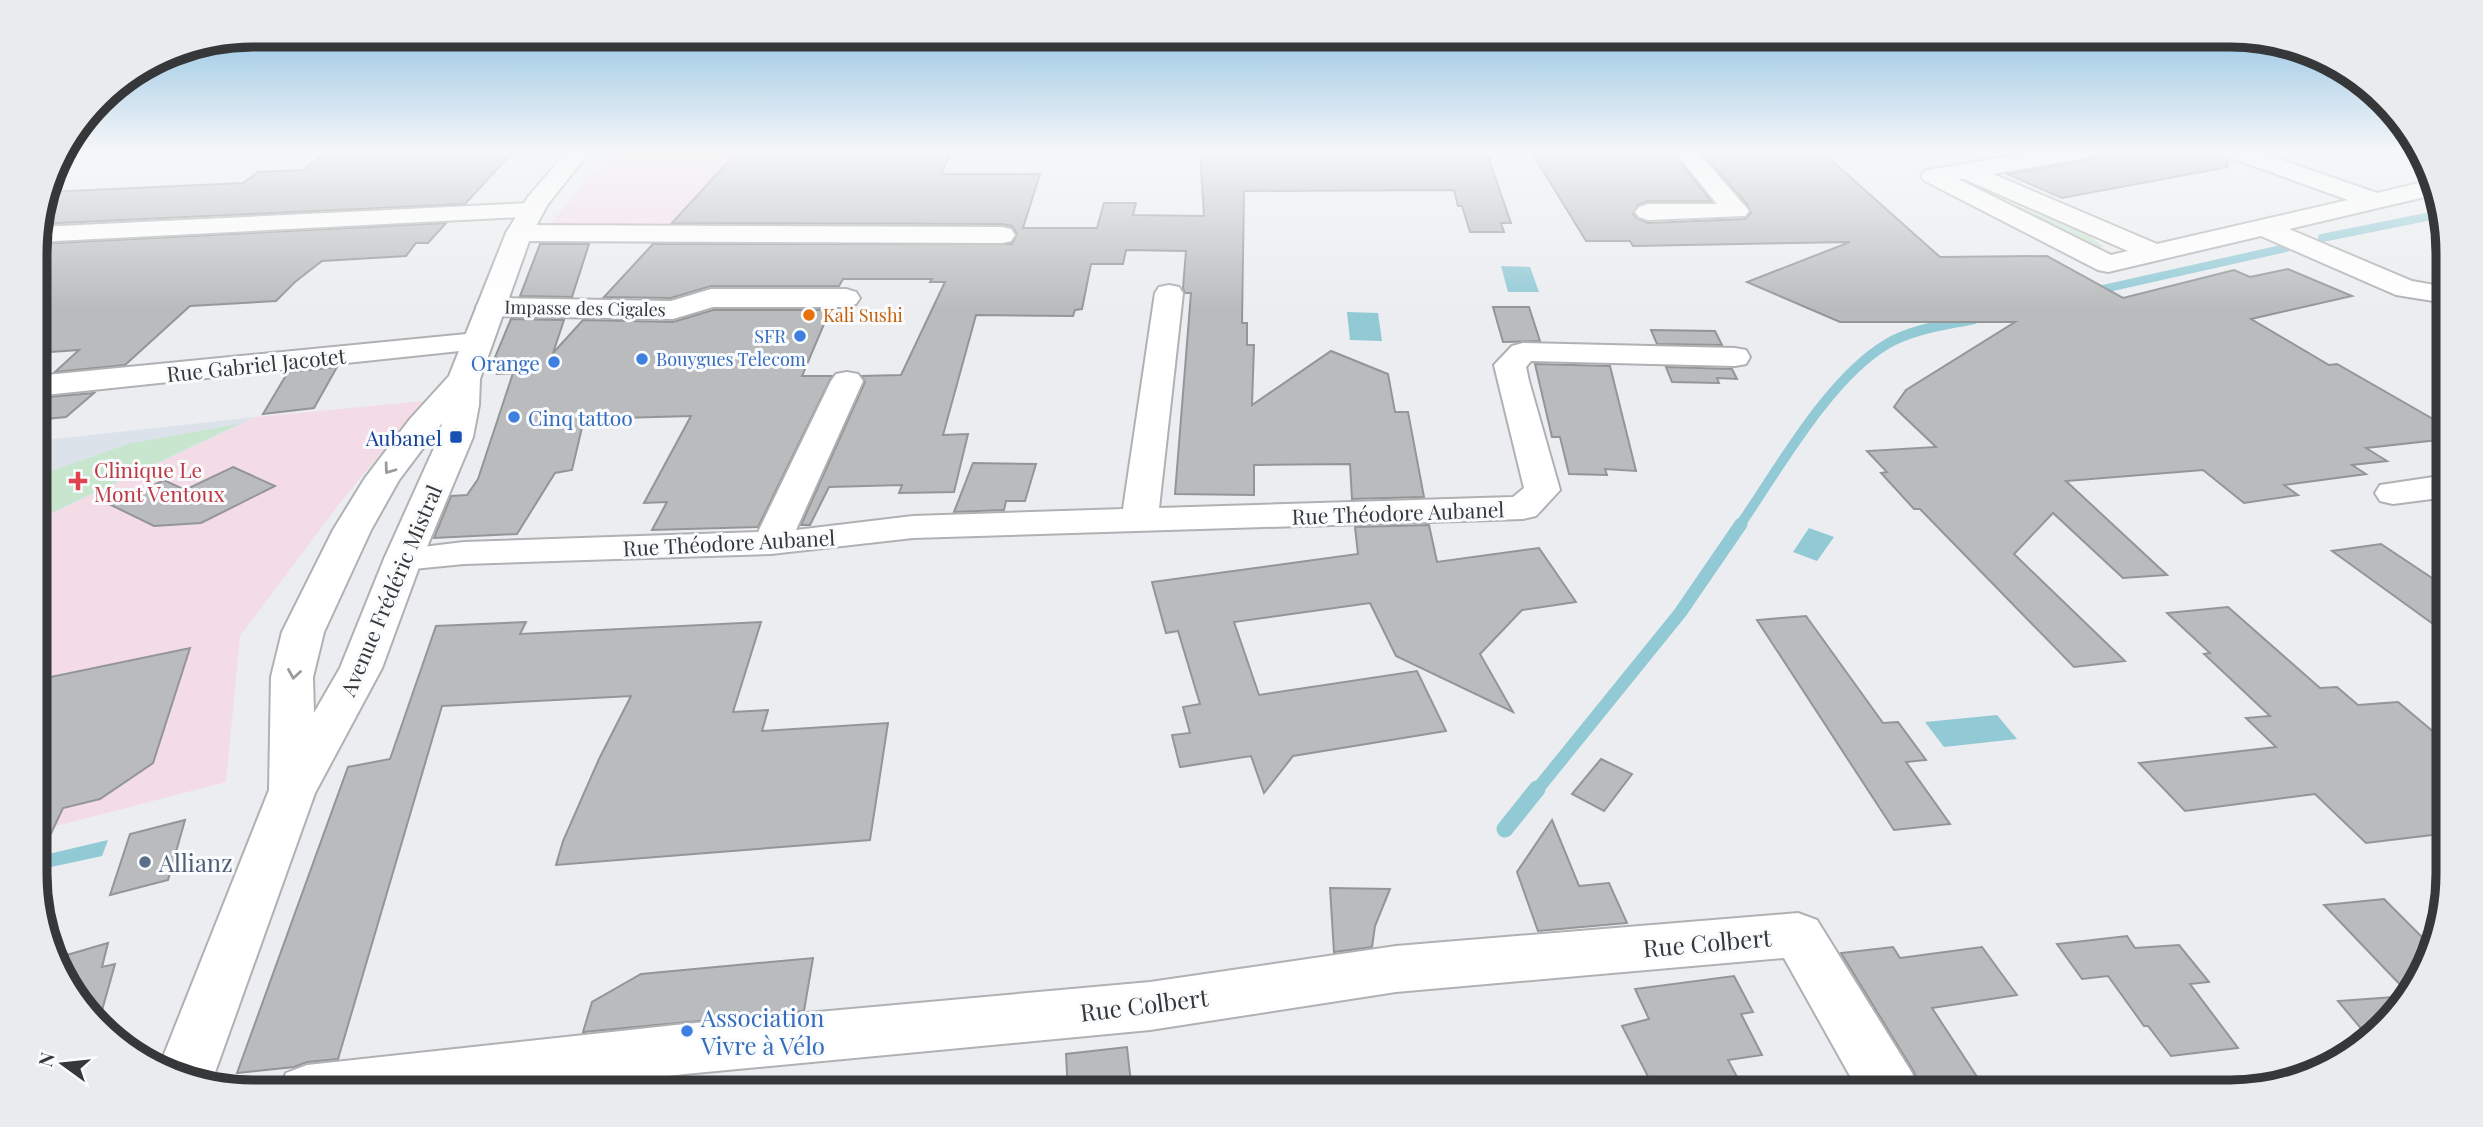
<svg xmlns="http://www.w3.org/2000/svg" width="2483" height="1127" font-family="'Playfair Display',serif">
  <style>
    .commercial { fill: #f4dce7 }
    .built { fill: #dbe2ea }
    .green { fill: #c7e6cd }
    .water { fill: #91c9d5 }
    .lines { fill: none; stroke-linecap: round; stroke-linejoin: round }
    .stream-far3 { stroke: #91c9d5; stroke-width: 8 }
    .stream-far2 { stroke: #91c9d5; stroke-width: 10 }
    .stream-far1 { stroke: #91c9d5; stroke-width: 13 }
    .stream { stroke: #91c9d5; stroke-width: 17 }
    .building { fill: #b9bbbd; stroke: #939597; stroke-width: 2 }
    .street-casing { stroke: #afb1b3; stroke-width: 4 }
    .secondary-casing { stroke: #afb1b3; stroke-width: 4 }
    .street { fill: #fff; fill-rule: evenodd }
    .secondary { fill: #fff; fill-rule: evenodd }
    .oneway { stroke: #9a9b9c }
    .food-dot { fill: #e8710a; stroke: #f9fbfd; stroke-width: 2.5 }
    .shop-dot { fill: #3f7fe0; stroke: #f9fbfd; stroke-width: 2.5 }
    .transit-dot { fill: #1a4fb4; stroke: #f9fbfd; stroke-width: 2.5 }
    .health-dot { fill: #e0444e; stroke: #f9fbfd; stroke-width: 2.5 }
    .service-dot { fill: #5c6f8a; stroke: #f9fbfd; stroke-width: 2.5 }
    .labels { text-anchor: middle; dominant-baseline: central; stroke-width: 6; stroke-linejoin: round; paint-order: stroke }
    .far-street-label { font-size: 18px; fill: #363738; stroke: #f9fbfd }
    .far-food-label { font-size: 18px; fill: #c56008; stroke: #f9fbfd; text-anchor: start }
    .far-shop-label { font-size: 18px; fill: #366cbe; stroke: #f9fbfd; text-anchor: end }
    .shop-label { font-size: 21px; fill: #366cbe; stroke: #f9fbfd; text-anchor: end }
    .street-label { font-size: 21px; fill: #363738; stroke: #f9fbfd }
    .transit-label { font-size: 21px; fill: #164399; stroke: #f9fbfd; text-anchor: end }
    .health-label { font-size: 21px; fill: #be3a42; stroke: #f9fbfd; text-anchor: start }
    .near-service-label { font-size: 24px; fill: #4e5e75; stroke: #f9fbfd; text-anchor: start }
    .near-street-label { font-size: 24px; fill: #363738; stroke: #f9fbfd }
    .near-shop-label { font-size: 24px; fill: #366cbe; stroke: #f9fbfd; text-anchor: start }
    .rim { fill: none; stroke: #363738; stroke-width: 9 }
  </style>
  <rect width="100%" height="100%" fill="#ebedf0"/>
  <g class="commercial">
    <polygon points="665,151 897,151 875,195 857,195 830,232 547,228 610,153"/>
    <polygon points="424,401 343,499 240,636 226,782 37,831 36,521 256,417"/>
  </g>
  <polygon class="built" points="256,417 36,521 36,441"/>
  <g class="green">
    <polygon points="1957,180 2089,236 2104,247 2096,247"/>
    <polygon points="239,424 36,520 36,474 49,472 128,444"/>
  </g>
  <g class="water">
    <polygon points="1501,266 1530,267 1539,292 1508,292"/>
    <polygon points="1347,312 1378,313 1382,341 1350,340"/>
    <polygon points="1809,528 1834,537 1817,561 1793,552"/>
    <polygon points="1997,715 2017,739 1944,747 1925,722"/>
    <polygon points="108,840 102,856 37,870 40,856"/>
  </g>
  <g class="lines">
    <g class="stream-far3">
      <polyline points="2322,238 2441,214"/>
      <polyline points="2090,292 2286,248"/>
    </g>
    <path class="stream-far2" d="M1740,525C1778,470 1829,378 1887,344C1912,329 1946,325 1974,319"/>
    <polyline class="stream-far1" points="1536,791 1680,613 1741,524"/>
    <polyline class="stream" points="1505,829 1537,789"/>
  </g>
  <g class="building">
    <polygon points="327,151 514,151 465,204 39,224 48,192 243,183 258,172 303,170"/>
    <polygon points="951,151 941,174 1040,174 1023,228 1097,228 1104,203 1136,203 1133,215 1204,216 1200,151 1486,151 1511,223 1501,223 1504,232 1470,232 1462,206 1458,206 1454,190 1244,191 1242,323 1247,323 1247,345 1254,345 1252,405 1331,351 1388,374 1395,412 1408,412 1424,497 1352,499 1350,464 1254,465 1254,495 1175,494 1191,293 1185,293 1183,288 1186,251 1126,250 1123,264 1091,264 1082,309 1075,310 1073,316 976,315 943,435 968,434 954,492 899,493 902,485 829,487 810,525 801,525 865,382 862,376 901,375 945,282 930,282 932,279 843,279 839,286 711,286 671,298 604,297 653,244 1012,244 1017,234 1012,226 1002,224 672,223 737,152"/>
    <polygon points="1531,151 1671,151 1711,201 1648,201 1638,205 1633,214 1638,219 1648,223 1745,219 1751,213 1747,204 1700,151 1821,151 1940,257 2047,256 2123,298 2234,270 2250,277 2288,269 2352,296 2251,319 2329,365 2337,364 2447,427 2447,439 2366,448 2387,461 2352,465 2366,474 2284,485 2298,495 2244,503 2203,470 2066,481 2167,575 2123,578 2053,513 2014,554 2125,661 2074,667 1920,509 1914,509 1881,473 1887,472 1867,451 1936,447 1894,407 1906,390 2015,322 1840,322 1747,282 1850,242 1633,246 1630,241 1586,241"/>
    <polygon points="2100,151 2220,151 2227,159 2228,167 2062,198 2007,174 2095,159"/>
    <polygon points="446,223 428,243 416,243 406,256 322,261 295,282 276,301 190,306 125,365 55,372 79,350 36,353 36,244"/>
    <polygon points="540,244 589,244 572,297 520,296"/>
    <polygon points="1493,307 1529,307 1540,341 1503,342"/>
    <polygon points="713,310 830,310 802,376 832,376 758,527 652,530 667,502 644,503 691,416 584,419 572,470 555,473 517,534 434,538 451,496 467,495 478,479 513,373 497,374 503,361 493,362 511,319 564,320 553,353 583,320 673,322"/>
    <polygon points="1651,330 1715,331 1722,345 1657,344"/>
    <polygon points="1535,364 1610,366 1636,471 1605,469 1607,475 1569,474 1560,437 1552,437"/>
    <polygon points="337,367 314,408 263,414 288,372"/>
    <polygon points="1666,367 1732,369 1737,379 1717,378 1719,383 1672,382"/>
    <polygon points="94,393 66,417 36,420 36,398"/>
    <polygon points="973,463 1036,464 1025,501 1006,501 1004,510 954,512"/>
    <polygon points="233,467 275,486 201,523 154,526 111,505 164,480 185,490"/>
    <polygon points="1429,525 1437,562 1539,548 1576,602 1522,610 1480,654 1513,712 1396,656 1370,603 1234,622 1259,695 1417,671 1446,731 1293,756 1264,793 1251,756 1180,767 1172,735 1190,733 1183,707 1200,704 1178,631 1166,633 1152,582 1358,554 1355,527"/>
    <polygon points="2381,544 2447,588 2447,634 2332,551"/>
    <polygon points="2228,607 2320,688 2337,687 2358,705 2398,702 2448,744 2448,833 2366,843 2315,794 2185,811 2139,763 2276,747 2246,718 2270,716 2204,654 2210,653 2167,613"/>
    <polygon points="1806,616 1883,723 1898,722 1926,760 1906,762 1950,824 1894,830 1757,620"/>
    <polygon points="526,622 520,634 761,622 733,712 768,710 762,731 888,723 870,840 556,865 563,841 599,759 631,696 442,706 338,1059 307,1062 294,1067 237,1073 348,767 390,759 436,626"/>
    <polygon points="190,648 153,763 100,799 63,808 37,863 36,680"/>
    <polygon points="1601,759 1632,774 1604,811 1572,794"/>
    <polygon points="185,820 168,880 110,895 130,834"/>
    <polygon points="1552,820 1579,886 1609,883 1627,923 1538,931 1517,872"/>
    <polygon points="1330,888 1390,889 1375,926 1372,947 1334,952"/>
    <polygon points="2384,899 2433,948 2431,957 2410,995 2324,905"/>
    <polygon points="2127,936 2135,948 2179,945 2209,982 2190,984 2238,1048 2171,1056 2148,1026 2144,1026 2108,976 2082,979 2057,944"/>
    <polygon points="108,943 102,967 115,964 99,1021 80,1007 60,957"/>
    <polygon points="1893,947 1900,958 1982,947 2017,995 1932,1008 1987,1092 1922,1092 1914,1072 1841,953"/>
    <polygon points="813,958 804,1011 583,1032 592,1002 641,974"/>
    <polygon points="1734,976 1753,1012 1741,1014 1762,1055 1728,1060 1745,1092 1656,1092 1622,1026 1649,1019 1635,989"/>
    <polygon points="2409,996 2403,1007 2369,1038 2338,1001"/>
    <polygon points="1127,1047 1132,1092 1068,1092 1066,1054"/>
  </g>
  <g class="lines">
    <g class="street-casing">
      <g id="street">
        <polygon points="1674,151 1697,151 1745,206 1749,211 1745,216 1648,220 1639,217 1635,212 1639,207 1648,204 1717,204"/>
        <path d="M2044,151H2097L2094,156L2086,158L1993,174L2157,244L2348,200L2226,156L2223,151H2256L2377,193L2428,181L2433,195L2289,229L2412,281L2446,287V303L2396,295L2261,236L2108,272L2098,270L1925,181L1921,176L1925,171L1933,169ZM1958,179H1964L2128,251L2111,255Z"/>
        <polygon points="531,203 540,206 544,211 540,216 36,242 39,227"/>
        <polygon points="519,225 1002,227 1011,229 1015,235 1011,241 1002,243 519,241 510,239 506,233 510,227"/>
        <polygon points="1169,285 1179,287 1183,293 1159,508 1513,497 1524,488 1494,365 1512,346 1523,343 1735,348 1746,350 1750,357 1746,364 1735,366 1531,361 1526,367 1529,381 1560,490 1536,516 1523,519 913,538 771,554 464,564 403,570 389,567 384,559 389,551 464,542 758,532 831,381 836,374 847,372 858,374 863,381 796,530 913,516 1123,509 1155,293 1159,287"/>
        <polygon points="711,289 846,289 856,292 860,298 856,304 846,307 713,307 673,319 490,316 480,313 476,307 480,301 490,298 671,301"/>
        <polygon points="477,333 488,336 492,342 488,348 36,396 36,376"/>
        <polygon points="2447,475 2447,497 2393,504 2380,501 2375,493 2380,485"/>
        <polygon points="1798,913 1817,920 1912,1073 1920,1092 1859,1092 1784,958 1396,992 1150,1030 685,1074 534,1092 278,1092 286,1073 307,1065 685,1024 1150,982 1396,946"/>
      </g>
    </g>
    <g class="secondary-casing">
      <path id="secondary" d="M567,151H590L548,204L532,233L480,379L479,405L473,437L422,559L382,668L315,793L213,1078L211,1083L170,1075L159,1067L269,790L271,677L282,632L333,530L365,478L410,419L449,376L506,233L528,197ZM442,423L439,437L384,559L340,668L314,713L313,677L324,632L371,530L399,480Z"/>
    </g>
    <use href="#street" class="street"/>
    <use href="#secondary" class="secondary"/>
  </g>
  <defs><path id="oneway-chevron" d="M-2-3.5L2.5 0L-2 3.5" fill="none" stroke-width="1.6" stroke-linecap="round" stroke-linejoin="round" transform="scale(1.75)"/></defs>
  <g class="oneway">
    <use href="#oneway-chevron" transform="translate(389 469) rotate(126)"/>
    <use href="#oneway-chevron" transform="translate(294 674) rotate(99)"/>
  </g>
  <linearGradient id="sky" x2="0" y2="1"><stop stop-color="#85bce0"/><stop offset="0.49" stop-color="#f6f7f8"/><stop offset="1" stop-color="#f6f7f8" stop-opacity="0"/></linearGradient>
  <rect width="2483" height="309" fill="url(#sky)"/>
  <circle class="food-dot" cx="809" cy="315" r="7"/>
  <g class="shop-dot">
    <circle cx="800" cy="336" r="7"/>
    <circle cx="642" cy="359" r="7"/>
    <circle cx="554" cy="362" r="7"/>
    <circle cx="514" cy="417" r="7"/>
    <circle cx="687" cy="1031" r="7"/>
  </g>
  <rect class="transit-dot" x="449" y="430" width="14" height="14" rx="3.5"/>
  <path class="health-dot" d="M74.5 470.5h7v7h7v7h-7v7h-7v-7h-7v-7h7z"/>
  <circle class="service-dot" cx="145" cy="862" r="7"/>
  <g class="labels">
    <g class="far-street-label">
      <text transform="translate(585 308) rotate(1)">Impasse des Cigales</text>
    </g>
    <g class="far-food-label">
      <text x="823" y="315">Kali Sushi</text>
    </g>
    <g class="far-shop-label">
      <text x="786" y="336">SFR</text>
      <text x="656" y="359" text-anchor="start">Bouygues Telecom</text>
    </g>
    <g class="shop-label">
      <text x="540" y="362">Orange</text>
      <text x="528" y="417" text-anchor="start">Cinq tattoo</text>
    </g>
    <g class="street-label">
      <text transform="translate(256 364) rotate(-6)">Rue Gabriel Jacotet</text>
      <text transform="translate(1398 512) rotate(-2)">Rue Théodore Aubanel</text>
      <text transform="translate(729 542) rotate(-3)">Rue Théodore Aubanel</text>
      <text transform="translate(390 590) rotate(-67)">Avenue Frédéric Mistral</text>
    </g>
    <g class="transit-label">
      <text x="442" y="437">Aubanel</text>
    </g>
    <g class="health-label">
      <text x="94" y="469">Clinique Le<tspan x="94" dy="24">Mont Ventoux</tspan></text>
    </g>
    <g class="near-service-label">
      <text x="159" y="862">Allianz</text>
    </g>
    <g class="near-street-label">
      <text transform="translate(1707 942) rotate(-5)">Rue Colbert</text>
      <text transform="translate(1144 1004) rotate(-7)">Rue Colbert</text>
    </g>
    <g class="near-shop-label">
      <text x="701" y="1017">Association<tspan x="701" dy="28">Vivre à Vélo</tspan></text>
    </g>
  </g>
  <path d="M0 0H2483V1127H0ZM253 47H2230A206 206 0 0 1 2436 253V874A206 206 0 0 1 2230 1080H253A206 206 0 0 1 47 874V253A206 206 0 0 1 253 47Z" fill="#e9ebed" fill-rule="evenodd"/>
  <path class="rim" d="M253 47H2230A206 206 0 0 1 2436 253V874A206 206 0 0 1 2230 1080H253A206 206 0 0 1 47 874V253A206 206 0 0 1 253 47Z"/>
  <g transform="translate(63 1064) rotate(285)" stroke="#f9fbfd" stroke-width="5" paint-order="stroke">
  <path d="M0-5L12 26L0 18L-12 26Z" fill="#363738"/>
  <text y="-10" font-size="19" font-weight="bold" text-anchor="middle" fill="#363738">N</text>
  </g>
</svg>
